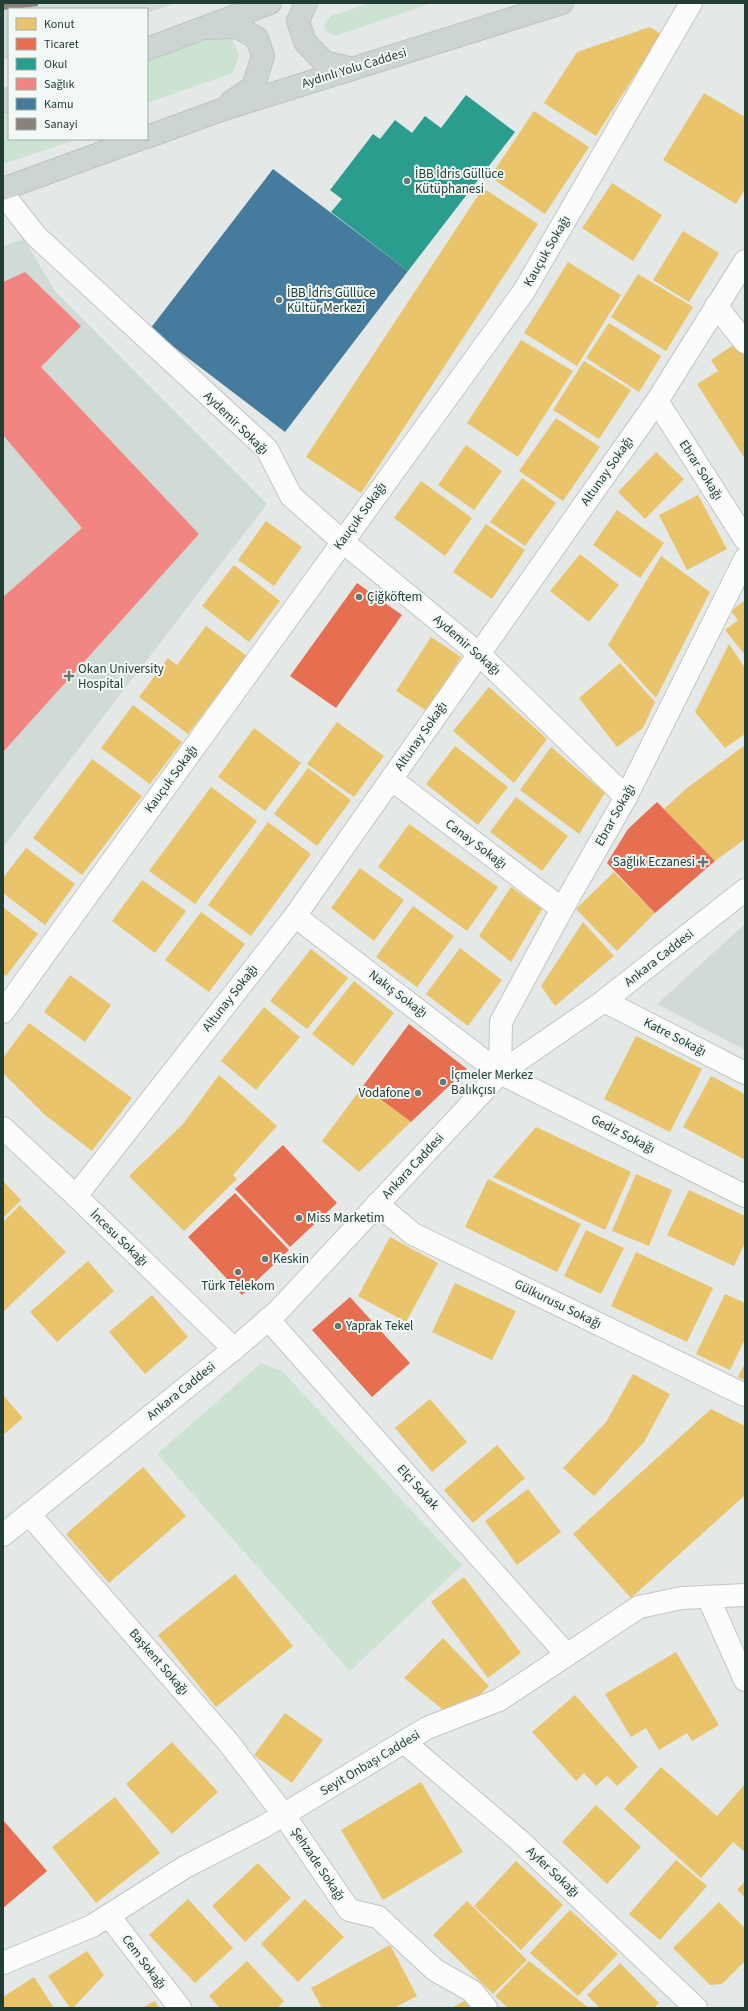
<svg xmlns="http://www.w3.org/2000/svg" width="748" height="2011" font-family="'Source Sans 3',sans-serif">
  <style>
    .built { fill: #d1dbd6 }
    .green { fill: #cce3d2 }
    .homes { fill: #e9c46a }
    .shops { fill: #e76f51 }
    .schools { fill: #2a9d8f }
    .health { fill: #f28482 }
    .public { fill: #457b9d }
    .industry { fill: #8a817c }
    .lines { fill: none; stroke-linecap: round; stroke-linejoin: round }
    .minor-casing { stroke: #c1c6c4; stroke-width: 24 }
    .tertiary-casing { stroke: #c1c6c4; stroke-width: 24 }
    .primary-casing { stroke: #bcc5c2; stroke-width: 24 }
    .minor { stroke: #fbfcfb; stroke-width: 22 }
    .tertiary { stroke: #fbfcfb; stroke-width: 22 }
    .primary { stroke: #cdd5d3; stroke-width: 22 }
    .poi-dot { fill: #657973; stroke: #f2f8f5; stroke-width: 1.5 }
    .labels { text-anchor: middle; dominant-baseline: central; stroke-width: 4; stroke-linejoin: round; paint-order: stroke }
    .street-label { font-size: 13px; fill: #213d34; stroke: #f2f8f5 }
    .poi-label { font-size: 13px; fill: #213d34; stroke: #f2f8f5; text-anchor: start }
  </style>
  <rect width="100%" height="100%" fill="#e4e9e7"/>
  <g class="built">
    <polygon points="3,3 177,3 147,13 147,9 9,9 9,58 3,60"/>
    <polygon points="24,239 55,291 267,504 3,847 3,246"/>
    <polygon points="745,924 745,1050 657,1004"/>
  </g>
  <g class="green">
    <polygon points="370,3 433,3 335,36 326,31 324,24 331,16"/>
    <polygon points="213,33 231,37 239,55 233,73 147,103 147,58"/>
    <polygon points="9,111 9,139 78,139 3,164 3,113"/>
    <polygon points="261,1363 282,1371 462,1565 350,1671 157,1454"/>
  </g>
  <g class="homes">
    <polygon points="650,27 661,34 596,136 544,103 577,52"/>
    <polygon points="704,93 745,117 745,189 736,204 663,160"/>
    <polygon points="534,111 589,147 545,214 490,177"/>
    <polygon points="612,183 662,215 633,261 582,228"/>
    <polygon points="483,188 538,224 361,493 306,457"/>
    <polygon points="683,231 719,253 689,302 653,280"/>
    <polygon points="568,262 621,295 577,366 524,333"/>
    <polygon points="638,274 693,307 666,351 611,317"/>
    <polygon points="609,323 661,356 639,392 586,358"/>
    <polygon points="521,340 573,371 518,457 467,423"/>
    <polygon points="738,342 745,353 745,459 697,384 718,371 711,360"/>
    <polygon points="584,361 631,390 599,439 553,410"/>
    <polygon points="556,418 600,447 563,501 519,471"/>
    <polygon points="466,445 502,471 474,510 438,485"/>
    <polygon points="656,452 684,479 645,519 618,492"/>
    <polygon points="522,478 556,503 525,546 490,522"/>
    <polygon points="421,481 472,518 445,556 394,518"/>
    <polygon points="698,495 727,549 687,570 659,515"/>
    <polygon points="617,510 664,543 640,578 593,545"/>
    <polygon points="266,521 302,547 274,586 238,560"/>
    <polygon points="486,524 525,550 492,599 453,572"/>
    <polygon points="580,554 619,585 589,622 550,591"/>
    <polygon points="661,556 710,592 656,698 608,645"/>
    <polygon points="234,565 280,601 249,642 202,606"/>
    <polygon points="745,600 745,655 725,630 738,620 731,611"/>
    <polygon points="206,626 247,656 188,734 139,697 168,658 177,665"/>
    <polygon points="431,637 461,657 427,711 396,691"/>
    <polygon points="729,644 745,668 745,734 725,748 695,712"/>
    <polygon points="620,663 655,702 643,728 617,747 579,698"/>
    <polygon points="489,687 547,739 514,783 453,731"/>
    <polygon points="133,705 182,742 150,784 101,748"/>
    <polygon points="337,722 384,756 354,797 307,764"/>
    <polygon points="254,728 301,763 265,811 218,777"/>
    <polygon points="745,745 745,839 715,861 664,809 687,788"/>
    <polygon points="455,746 508,787 478,825 426,784"/>
    <polygon points="551,747 605,793 579,834 520,790"/>
    <polygon points="92,759 142,796 82,875 33,838"/>
    <polygon points="308,768 351,800 317,846 274,814"/>
    <polygon points="211,787 257,821 195,904 149,871"/>
    <polygon points="516,797 568,836 542,871 490,832"/>
    <polygon points="268,822 311,854 251,936 208,905"/>
    <polygon points="409,824 498,887 467,931 378,867"/>
    <polygon points="26,848 75,884 45,925 3,893 3,878"/>
    <polygon points="360,868 404,900 374,941 331,908"/>
    <polygon points="614,872 655,913 617,951 576,909"/>
    <polygon points="142,880 186,911 155,953 112,921"/>
    <polygon points="511,887 542,909 511,962 479,936"/>
    <polygon points="413,906 454,936 417,987 376,957"/>
    <polygon points="3,907 38,934 6,976 3,974"/>
    <polygon points="201,912 245,944 209,992 165,960"/>
    <polygon points="583,922 614,956 555,1006 541,986"/>
    <polygon points="460,948 502,980 468,1026 426,994"/>
    <polygon points="311,949 348,978 307,1029 270,1001"/>
    <polygon points="70,975 111,1005 85,1042 44,1012"/>
    <polygon points="354,981 394,1013 353,1066 312,1034"/>
    <polygon points="264,1007 300,1037 256,1090 221,1061"/>
    <polygon points="29,1023 132,1098 92,1151 45,1115 3,1073 3,1058"/>
    <polygon points="636,1036 702,1069 670,1132 604,1099"/>
    <polygon points="219,1075 277,1126 233,1175 237,1179 184,1231 129,1176 183,1124"/>
    <polygon points="711,1076 745,1094 745,1160 683,1127"/>
    <polygon points="363,1086 411,1122 359,1172 322,1141"/>
    <polygon points="536,1127 631,1172 605,1230 493,1177"/>
    <polygon points="636,1174 672,1190 649,1246 612,1231"/>
    <polygon points="488,1179 581,1224 557,1272 465,1227"/>
    <polygon points="3,1181 21,1200 3,1218"/>
    <polygon points="689,1190 745,1216 745,1243 734,1266 667,1235"/>
    <polygon points="20,1205 66,1252 3,1312 3,1222"/>
    <polygon points="586,1230 624,1248 601,1294 564,1276"/>
    <polygon points="390,1237 438,1263 406,1322 358,1296"/>
    <polygon points="636,1252 713,1288 687,1342 611,1306"/>
    <polygon points="88,1261 114,1291 57,1342 30,1312"/>
    <polygon points="455,1283 516,1311 492,1360 432,1332"/>
    <polygon points="725,1294 745,1303 745,1339 730,1370 696,1354"/>
    <polygon points="152,1295 188,1337 145,1374 109,1332"/>
    <polygon points="745,1363 745,1380 738,1377"/>
    <polygon points="633,1374 670,1394 644,1442 594,1496 563,1468 606,1422"/>
    <polygon points="3,1395 23,1418 3,1435"/>
    <polygon points="430,1399 467,1442 432,1472 395,1428"/>
    <polygon points="711,1409 745,1426 745,1495 631,1598 573,1534"/>
    <polygon points="497,1445 525,1478 473,1523 444,1490"/>
    <polygon points="143,1467 186,1516 109,1583 66,1534"/>
    <polygon points="528,1489 561,1532 517,1565 485,1521"/>
    <polygon points="235,1574 293,1646 216,1707 158,1635"/>
    <polygon points="464,1577 521,1653 488,1678 431,1602"/>
    <polygon points="443,1638 489,1686 474,1701 442,1709 404,1678"/>
    <polygon points="676,1652 719,1725 692,1741 687,1733 659,1750 646,1728 631,1737 605,1694"/>
    <polygon points="575,1695 638,1767 617,1786 607,1776 596,1786 584,1773 576,1781 532,1732"/>
    <polygon points="285,1713 323,1740 292,1783 254,1755"/>
    <polygon points="172,1742 218,1792 172,1834 126,1784"/>
    <polygon points="661,1767 717,1816 745,1784 745,1852 733,1842 701,1878 624,1809"/>
    <polygon points="421,1782 463,1852 383,1900 341,1830"/>
    <polygon points="115,1797 160,1853 96,1903 52,1847"/>
    <polygon points="596,1805 641,1847 607,1884 562,1842"/>
    <polygon points="3,1820 47,1871 3,1908"/>
    <polygon points="676,1860 707,1886 660,1940 629,1914"/>
    <polygon points="516,1861 563,1905 521,1950 474,1906"/>
    <polygon points="258,1863 291,1898 245,1942 212,1906"/>
    <polygon points="745,1881 745,1897 737,1890"/>
    <polygon points="188,1899 233,1948 195,1983 149,1935"/>
    <polygon points="305,1899 344,1937 298,1982 261,1944"/>
    <polygon points="467,1901 527,1960 493,1994 433,1935"/>
    <polygon points="719,1902 745,1928 745,1961 722,1984 710,1985 673,1948"/>
    <polygon points="570,1910 618,1954 578,1996 530,1953"/>
    <polygon points="390,1945 417,1996 394,2008 322,2008 311,1988"/>
    <polygon points="87,1951 104,1975 73,2008 70,2008 48,1976"/>
    <polygon points="247,1961 284,2001 277,2008 220,2008 209,1996"/>
    <polygon points="529,1961 589,2008 508,2008 495,1996"/>
    <polygon points="620,1963 659,2003 654,2008 600,2008 587,1995"/>
    <polygon points="34,1977 54,2008 3,2008 3,1997"/>
    <polygon points="470,1998 475,2008 451,2008"/>
    <polygon points="155,2001 159,2008 142,2008"/>
  </g>
  <g class="shops">
    <polygon points="357,583 402,615 336,708 290,676"/>
    <polygon points="657,802 715,861 655,913 607,863 628,829"/>
    <polygon points="409,1024 467,1069 411,1122 363,1086"/>
    <polygon points="283,1145 337,1203 290,1247 235,1189"/>
    <polygon points="235,1193 289,1250 242,1295 188,1237"/>
    <polygon points="350,1297 410,1363 372,1397 312,1330"/>
    <polygon points="3,1820 47,1871 3,1908"/>
  </g>
  <polygon class="schools" points="466,95 515,132 408,271 331,212 342,199 330,190 373,134 380,139 395,120 412,133 425,116 441,128"/>
  <polygon class="health" points="25,272 81,326 41,367 199,534 3,752 3,597 82,528 3,435 3,282"/>
  <polygon class="public" points="273,169 408,271 285,432 150,329"/>
  <polygon class="industry" points="3,3 38,3 38,6 3,10"/>
  <g class="lines">
    <g class="minor-casing">
      <g id="minor">
        <polyline points="3,194 36,236 267,449 291,496 342,541 479,654 626,797"/>
        <polyline points="716,306 745,342"/>
        <polyline points="657,401 745,539"/>
        <polyline points="391,779 562,909"/>
        <polyline points="295,916 500,1073 745,1196"/>
        <polyline points="604,1001 745,1073"/>
        <polyline points="3,1012 524,291 691,3"/>
        <polyline points="500,1073 501,1022 562,909 626,797 745,559"/>
        <polyline points="3,1128 76,1196 234,1349"/>
        <polyline points="76,1196 295,916 657,401 745,261"/>
        <polyline points="377,1204 413,1234 745,1395"/>
        <polyline points="268,1319 567,1655"/>
        <polyline points="29,1514 228,1742 284,1815 349,1910 378,1917 435,1970 472,1991 486,2008"/>
        <polyline points="708,1597 745,1680"/>
        <polyline points="404,1742 519,1840 696,2008"/>
        <polyline points="109,1916 180,2008"/>
        <polyline points="3,1963 92,1926 185,1867 263,1827 427,1728 499,1700 639,1607 682,1598 745,1595"/>
      </g>
    </g>
    <g class="tertiary-casing">
      <polyline id="tertiary" points="3,1535 234,1349 278,1311 500,1073 604,1001 745,890"/>
    </g>
    <g class="primary-casing">
      <g id="primary">
        <polyline points="306,3 298,21 305,42 324,62 352,69"/>
        <polyline points="204,28 237,27 257,38 263,56 253,87 231,102"/>
        <polyline points="147,49 270,3"/>
        <polyline points="3,101 9,99"/>
        <polyline points="147,137 221,110 562,3"/>
        <polyline points="3,189 140,139"/>
      </g>
    </g>
    <use href="#minor" class="minor"/>
    <use href="#tertiary" class="tertiary"/>
    <use href="#primary" class="primary"/>
  </g>
  <g class="poi-dot">
    <circle cx="407" cy="181" r="4"/>
    <circle cx="279" cy="300" r="4"/>
    <circle cx="359" cy="597" r="4"/>
    <path d="M67 670h4v4h4v4h-4v4h-4v-4h-4v-4h4z"/>
    <path d="M701 856h4v4h4v4h-4v4h-4v-4h-4v-4h4z"/>
    <circle cx="443" cy="1082" r="4"/>
    <circle cx="418" cy="1093" r="4"/>
    <circle cx="299" cy="1218" r="4"/>
    <circle cx="265" cy="1259" r="4"/>
    <circle cx="238" cy="1272" r="4"/>
    <circle cx="338" cy="1326" r="4"/>
  </g>
  <g class="labels">
    <g class="street-label">
      <text transform="translate(354 68) rotate(-17)">Aydınlı Yolu Caddesi</text>
      <text transform="translate(547 251) rotate(-60)">Kauçuk Sokağı</text>
      <text transform="translate(236 423) rotate(44)">Aydemir Sokağı</text>
      <text transform="translate(701 470) rotate(57)">Ebrar Sokağı</text>
      <text transform="translate(607 471) rotate(-55)">Altunay Sokağı</text>
      <text transform="translate(360 516) rotate(-54)">Kauçuk Sokağı</text>
      <text transform="translate(467 645) rotate(41)">Aydemir Sokağı</text>
      <text transform="translate(421 736) rotate(-55)">Altunay Sokağı</text>
      <text transform="translate(171 779) rotate(-54)">Kauçuk Sokağı</text>
      <text transform="translate(615 815) rotate(-61)">Ebrar Sokağı</text>
      <text transform="translate(476 844) rotate(37)">Canay Sokağı</text>
      <text transform="translate(659 958) rotate(-38)">Ankara Caddesi</text>
      <text transform="translate(398 994) rotate(37)">Nakış Sokağı</text>
      <text transform="translate(230 998) rotate(-52)">Altunay Sokağı</text>
      <text transform="translate(675 1037) rotate(27)">Katre Sokağı</text>
      <text transform="translate(623 1134) rotate(27)">Gediz Sokağı</text>
      <text transform="translate(413 1166) rotate(-47)">Ankara Caddesi</text>
      <text transform="translate(119 1238) rotate(44)">İncesu Sokağı</text>
      <text transform="translate(558 1304) rotate(26)">Gülkurusu Sokağı</text>
      <text transform="translate(181 1391) rotate(-39)">Ankara Caddesi</text>
      <text transform="translate(418 1487) rotate(48)">Elçi Sokak</text>
      <text transform="translate(159 1662) rotate(49)">Başkent Sokağı</text>
      <text transform="translate(370 1763) rotate(-31)">Seyit Onbaşı Caddesi</text>
      <text transform="translate(318 1864) rotate(56)">Şehzade Sokağı</text>
      <text transform="translate(553 1872) rotate(43)">Ayfer Sokağı</text>
      <text transform="translate(144 1962) rotate(53)">Cem Sokağı</text>
    </g>
    <g class="poi-label">
      <text x="415" y="174">İBB İdris Güllüce<tspan x="415" dy="15">Kütüphanesi</tspan></text>
      <text x="287" y="293">İBB İdris Güllüce<tspan x="287" dy="15">Kültür Merkezi</tspan></text>
      <text x="367" y="597">Çiğköftem</text>
      <text x="78" y="669">Okan University<tspan x="78" dy="15">Hospital</tspan></text>
      <text x="695" y="862" text-anchor="end">Sağlık Eczanesi</text>
      <text x="451" y="1075">İçmeler Merkez<tspan x="451" dy="15">Balıkçısı</tspan></text>
      <text x="410" y="1093" text-anchor="end">Vodafone</text>
      <text x="307" y="1218">Miss Marketim</text>
      <text x="273" y="1259">Keskin</text>
      <text x="238" y="1286" text-anchor="middle">Türk Telekom</text>
      <text x="346" y="1326">Yaprak Tekel</text>
    </g>
  </g>
  <rect width="748" height="2011" fill="none" stroke="#213d34" stroke-width="8"/>
  <rect x="8" y="8" width="140" height="132" fill="#f2f8f5" stroke="#9eada8"/>
  <rect x="16" y="18" width="20" height="12" fill="#e9c46a" stroke="#9eada8"/>
  <text x="44" y="28" font-size="12" fill="#213d34">Konut</text>
  <rect x="16" y="38" width="20" height="12" fill="#e76f51" stroke="#9eada8"/>
  <text x="44" y="48" font-size="12" fill="#213d34">Ticaret</text>
  <rect x="16" y="58" width="20" height="12" fill="#2a9d8f" stroke="#9eada8"/>
  <text x="44" y="68" font-size="12" fill="#213d34">Okul</text>
  <rect x="16" y="78" width="20" height="12" fill="#f28482" stroke="#9eada8"/>
  <text x="44" y="88" font-size="12" fill="#213d34">Sağlık</text>
  <rect x="16" y="98" width="20" height="12" fill="#457b9d" stroke="#9eada8"/>
  <text x="44" y="108" font-size="12" fill="#213d34">Kamu</text>
  <rect x="16" y="118" width="20" height="12" fill="#8a817c" stroke="#9eada8"/>
  <text x="44" y="128" font-size="12" fill="#213d34">Sanayi</text>
</svg>
